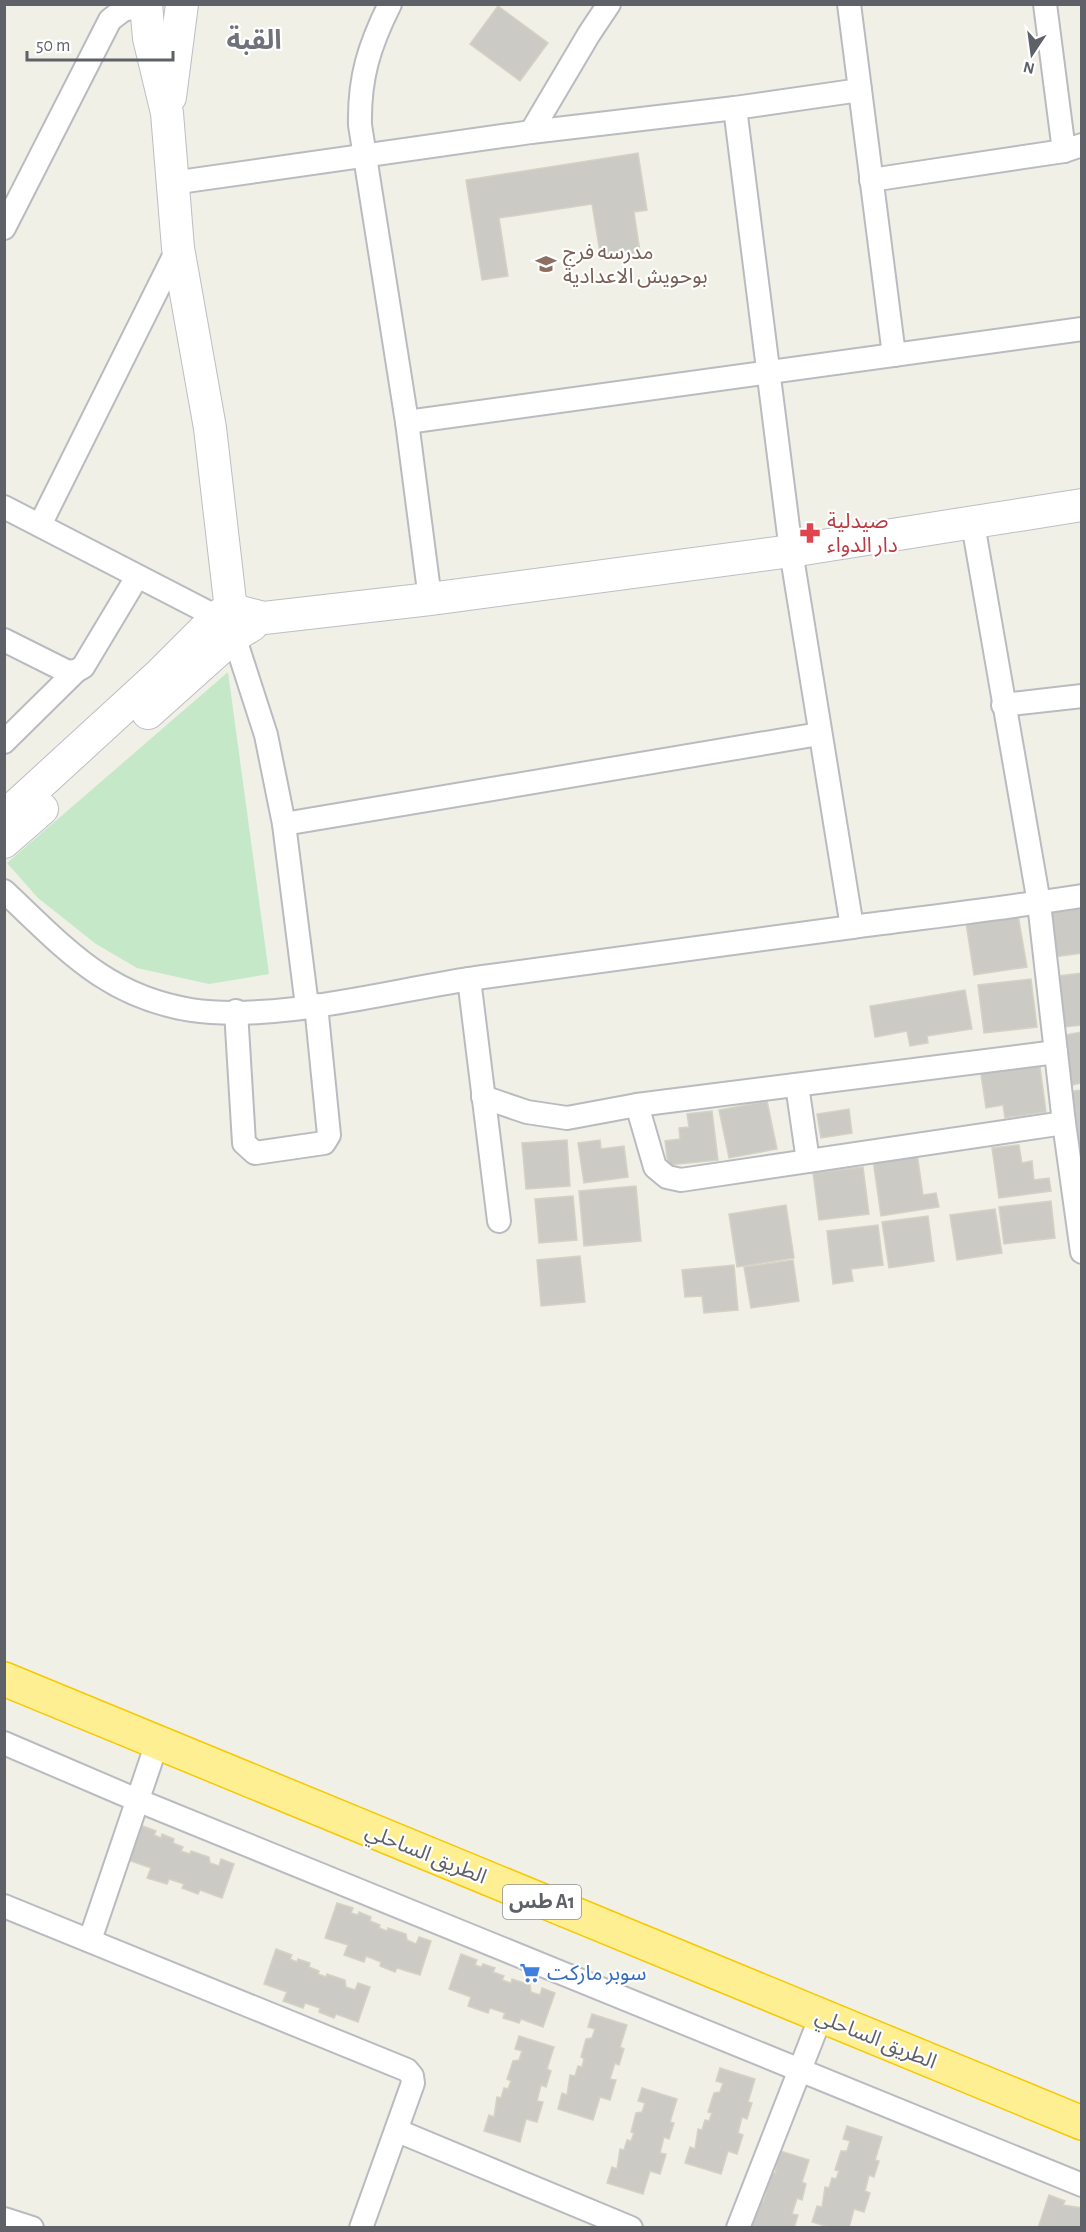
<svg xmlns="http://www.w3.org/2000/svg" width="1086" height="2232" font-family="'Alegreya Sans','Noto Sans Arabic',sans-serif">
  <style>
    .green { fill: #c4e8c8 }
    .building { fill: #cccac4; stroke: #d5d2c5; stroke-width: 1.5 }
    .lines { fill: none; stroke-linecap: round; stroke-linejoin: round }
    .street-casing { stroke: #b9bbc0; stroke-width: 26 }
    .secondary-casing { stroke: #bcbec4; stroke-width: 34 }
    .highway-casing { stroke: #f8c800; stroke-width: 36 }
    .street { stroke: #fff; stroke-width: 22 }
    .secondary { stroke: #fff; stroke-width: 32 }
    .highway { stroke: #fdef92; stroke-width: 33 }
    .labels { text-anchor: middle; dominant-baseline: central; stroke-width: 4.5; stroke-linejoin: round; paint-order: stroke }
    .shield { fill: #fff; stroke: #8e9095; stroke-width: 1.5 }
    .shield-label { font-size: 20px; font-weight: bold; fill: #5e6167 }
    .education-label { font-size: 21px; fill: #785e54; stroke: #fff; text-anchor: start }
    .health-label { font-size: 21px; fill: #be3a42; stroke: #fff; text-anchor: start }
    .street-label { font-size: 21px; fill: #5e6167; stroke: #fff }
    .shop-label { font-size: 21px; fill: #366cbe; stroke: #fff; text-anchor: start }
    .district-label { font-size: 27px; font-weight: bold; fill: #6f7379; stroke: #fff }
  </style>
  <rect width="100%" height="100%" fill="#f0f0e7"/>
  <polygon class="green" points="228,672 269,974 209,984 137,968 96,944 38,898 7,863"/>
  <g class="building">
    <polygon points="498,6 548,43 520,81 470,44"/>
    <polygon points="638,153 647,210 634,212 640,252 601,259 592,204 499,218 508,276 482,280 466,180"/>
    <polygon points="1082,903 1082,953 1054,957 1048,907"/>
    <polygon points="1018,915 1027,967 974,975 966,923"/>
    <polygon points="1082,973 1082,1025 1064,1027 1058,976"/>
    <polygon points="1031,979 1037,1027 984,1033 978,985"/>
    <polygon points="965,990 972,1029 927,1036 928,1043 910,1046 907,1031 875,1037 870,1006"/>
    <polygon points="1082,1032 1082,1083 1072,1085 1065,1035"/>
    <polygon points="1039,1059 1046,1112 1005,1118 1003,1105 986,1108 980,1068"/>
    <polygon points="1082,1090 1082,1143 1079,1143 1072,1091"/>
    <polygon points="767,1101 777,1149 729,1158 719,1110"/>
    <polygon points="849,1109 852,1133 821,1138 817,1114"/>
    <polygon points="712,1111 718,1160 668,1165 665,1141 680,1139 679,1128 689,1127 687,1114"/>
    <polygon points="567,1140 570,1186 526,1189 522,1143"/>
    <polygon points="600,1140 601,1149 624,1146 628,1177 584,1183 578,1143"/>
    <polygon points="1019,1145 1022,1163 1032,1161 1034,1180 1049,1178 1051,1191 999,1198 992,1148"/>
    <polygon points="917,1153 923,1195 936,1193 939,1207 881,1216 873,1160"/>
    <polygon points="863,1167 869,1214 819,1220 813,1173"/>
    <polygon points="636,1186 641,1241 584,1246 579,1191"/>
    <polygon points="573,1196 577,1240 539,1243 535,1199"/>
    <polygon points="1051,1201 1055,1238 1004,1244 999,1207"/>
    <polygon points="786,1205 794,1258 737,1267 729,1214"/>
    <polygon points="995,1209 1002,1253 957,1260 950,1215"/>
    <polygon points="928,1216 934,1261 889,1268 882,1222"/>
    <polygon points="878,1225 883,1265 851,1269 853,1281 833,1284 827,1231"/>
    <polygon points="580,1256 585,1302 541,1306 537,1260"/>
    <polygon points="793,1260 799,1301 751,1308 744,1267"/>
    <polygon points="734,1265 738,1310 704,1313 702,1296 685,1297 682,1270"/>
    <polygon points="140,1825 156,1831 154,1835 161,1838 162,1834 174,1839 173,1843 183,1847 181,1851 190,1854 191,1851 209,1857 210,1863 219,1866 221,1859 234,1864 222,1898 200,1890 198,1894 182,1888 184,1884 169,1879 167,1884 147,1878 151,1868 128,1860"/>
    <polygon points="337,1903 353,1908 351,1913 358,1915 359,1912 371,1917 370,1921 380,1925 379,1928 387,1931 388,1928 406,1934 407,1940 416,1944 419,1937 431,1941 420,1975 397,1968 395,1972 380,1966 381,1962 366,1956 364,1962 344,1955 348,1945 325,1938"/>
    <polygon points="276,1949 292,1955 290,1959 297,1962 298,1959 310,1963 309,1967 319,1971 318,1974 326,1977 327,1974 345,1980 346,1987 355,1990 358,1983 370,1987 358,2022 336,2014 334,2018 319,2012 320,2008 305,2003 303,2008 283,2001 287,1992 264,1984"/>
    <polygon points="461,1954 477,1960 475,1965 481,1967 483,1964 495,1968 493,1972 504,1976 502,1980 511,1983 512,1979 530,1985 531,1992 540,1995 542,1988 555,1993 543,2027 521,2019 519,2023 503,2018 505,2013 490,2008 488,2013 468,2006 471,1997 449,1989"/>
    <polygon points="592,2014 627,2025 620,2047 624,2049 619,2065 615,2063 610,2079 616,2080 610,2100 600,2097 593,2120 558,2109 562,2093 567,2095 570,2075 575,2076 578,2066 582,2067 584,2059 581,2057 586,2039 592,2038 595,2029 588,2027"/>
    <polygon points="519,2036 554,2047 547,2069 551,2071 546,2087 541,2085 537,2101 543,2102 537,2122 526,2119 520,2142 484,2131 489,2115 494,2117 497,2097 501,2098 504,2088 508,2089 511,2081 507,2079 513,2061 519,2060 522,2051 515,2049"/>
    <polygon points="720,2068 755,2079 748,2102 752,2103 747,2119 742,2117 738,2133 743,2135 737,2154 728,2151 721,2174 685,2163 690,2147 695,2149 698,2129 702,2130 705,2120 709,2121 712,2113 708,2112 714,2093 720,2092 723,2083 716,2081"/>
    <polygon points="642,2088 677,2099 670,2122 674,2123 669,2139 664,2137 660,2153 666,2154 660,2174 650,2171 643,2194 607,2183 612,2167 617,2169 620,2149 624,2150 627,2140 631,2141 634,2133 631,2132 636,2113 642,2112 645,2103 638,2101"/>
    <polygon points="847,2126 882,2137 875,2160 879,2161 874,2177 869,2175 865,2191 870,2193 864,2212 854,2209 849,2228 832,2228 812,2222 817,2206 822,2207 825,2187 829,2188 832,2178 836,2179 839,2171 835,2170 841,2151 847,2151 850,2141 843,2139"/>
    <polygon points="774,2149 809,2160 802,2182 806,2184 802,2200 797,2198 792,2214 798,2215 794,2228 750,2228 760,2201 763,2202 766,2193 763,2192 768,2174 775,2173 777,2164 770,2162"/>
    <polygon points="1049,2195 1065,2201 1063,2205 1082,2208 1082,2228 1038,2228"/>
  </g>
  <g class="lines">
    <g class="street-casing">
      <g id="street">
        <path d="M390,4C369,46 359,78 360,125L407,422L430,599"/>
        <polyline points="849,4 894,355"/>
        <polyline points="1045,4 1064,151"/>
        <polyline points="735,108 791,551 852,927"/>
        <polyline points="531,132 589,34 609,4"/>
        <polyline points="871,180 1064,151 1082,145"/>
        <polyline points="172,183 531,132 735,108 860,90"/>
        <polyline points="4,228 110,20 123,10 148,4"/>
        <polyline points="407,422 1082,329"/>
        <polyline points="4,507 217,617"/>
        <polyline points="973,524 1039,903 1064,1123 1082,1252"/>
        <polyline points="40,525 178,248"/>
        <polyline points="234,636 266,735 284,824 307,1006"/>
        <polyline points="4,640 68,672 76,671"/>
        <polyline points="1003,705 1082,696"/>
        <polyline points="4,742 76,671 83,667 137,577"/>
        <polyline points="284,824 819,734"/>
        <path d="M4,891C65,948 105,996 191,1010C278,1023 395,989 483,977C606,960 729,943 852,927C929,917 1005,908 1082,896"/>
        <polyline points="469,979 499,1221"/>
        <polyline points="236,1011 244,1143 255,1153 324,1143 329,1135 316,1005"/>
        <polyline points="797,1085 808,1161"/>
        <polyline points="483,1097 527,1112 567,1118 637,1105 1056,1052"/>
        <polyline points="637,1105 655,1167 667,1177 681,1180 1064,1123"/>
        <polyline points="4,1743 137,1800 1082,2185"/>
        <polyline points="4,1906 407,2070 412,2076 413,2083 361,2228"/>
        <polyline points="90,1940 157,1743"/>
        <polyline points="398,2131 631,2228"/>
        <polyline points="4,2219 32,2228"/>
        <polyline points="738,2228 821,2016"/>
      </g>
    </g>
    <g class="secondary-casing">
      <g id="secondary">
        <polyline points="146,4 149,38 167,113 178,248 210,428 234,636"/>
        <polyline points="170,97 182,4"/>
        <polyline points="148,713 234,636 252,625"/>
        <polyline points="4,817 160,674 217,617 229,609 264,618 430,599 791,551 1082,505"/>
        <polyline points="4,842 42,809"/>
      </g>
    </g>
    <g class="highway-casing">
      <polyline id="highway" points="4,1679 1082,2123"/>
    </g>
    <use href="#street" class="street"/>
    <use href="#secondary" class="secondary"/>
    <use href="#highway" class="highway"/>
  </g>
  <defs>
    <g id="school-bare" transform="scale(1.62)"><path d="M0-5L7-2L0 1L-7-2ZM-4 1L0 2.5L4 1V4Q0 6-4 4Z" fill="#8d6e63" stroke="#fff" stroke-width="2.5" paint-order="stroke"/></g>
    <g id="pharmacy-bare" transform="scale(1.62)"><path d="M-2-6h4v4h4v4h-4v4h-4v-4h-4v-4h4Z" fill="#e0444e" stroke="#fff" stroke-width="2.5" paint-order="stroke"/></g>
    <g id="supermarket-bare" transform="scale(1.62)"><path d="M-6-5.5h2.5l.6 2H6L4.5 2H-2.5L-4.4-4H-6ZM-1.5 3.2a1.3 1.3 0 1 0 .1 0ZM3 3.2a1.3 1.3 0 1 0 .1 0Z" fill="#3f7fe0" stroke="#fff" stroke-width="2.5" paint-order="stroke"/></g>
  </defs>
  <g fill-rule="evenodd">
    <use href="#school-bare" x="546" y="264"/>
    <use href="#pharmacy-bare" x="810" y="533"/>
    <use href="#supermarket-bare" x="530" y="1973"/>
  </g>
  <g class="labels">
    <rect class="shield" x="503" y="1885" width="78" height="34" rx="4.5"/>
    <g class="shield-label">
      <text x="542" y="1902">طس A1</text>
    </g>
    <g class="education-label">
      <text x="563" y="252">مدرسه فرج<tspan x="563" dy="24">بوحويش الاعدادية</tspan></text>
    </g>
    <g class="health-label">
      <text x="827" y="521">صيدلية<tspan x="827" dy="24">دار الدواء</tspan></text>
    </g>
    <g class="street-label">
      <text transform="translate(426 1854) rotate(22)">الطريق الساحلي</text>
      <text transform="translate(876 2039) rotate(22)">الطريق الساحلي</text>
    </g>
    <g class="shop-label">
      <text x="547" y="1973">سوبر ماركت</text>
    </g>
    <g class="district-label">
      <text x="254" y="40">القبة</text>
    </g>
  </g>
  <rect width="1086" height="2232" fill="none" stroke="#5e6167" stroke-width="12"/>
  <g transform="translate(1032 54) rotate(193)" stroke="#ffffff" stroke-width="4.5" paint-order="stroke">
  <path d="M0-4.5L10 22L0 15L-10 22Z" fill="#5e6167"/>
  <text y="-9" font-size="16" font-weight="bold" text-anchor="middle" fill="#5e6167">N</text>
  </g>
  <path d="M27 51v9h146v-9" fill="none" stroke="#5e6167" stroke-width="3"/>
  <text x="36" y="51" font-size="18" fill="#5e6167" stroke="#ffffff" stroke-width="4.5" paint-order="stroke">50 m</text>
</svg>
